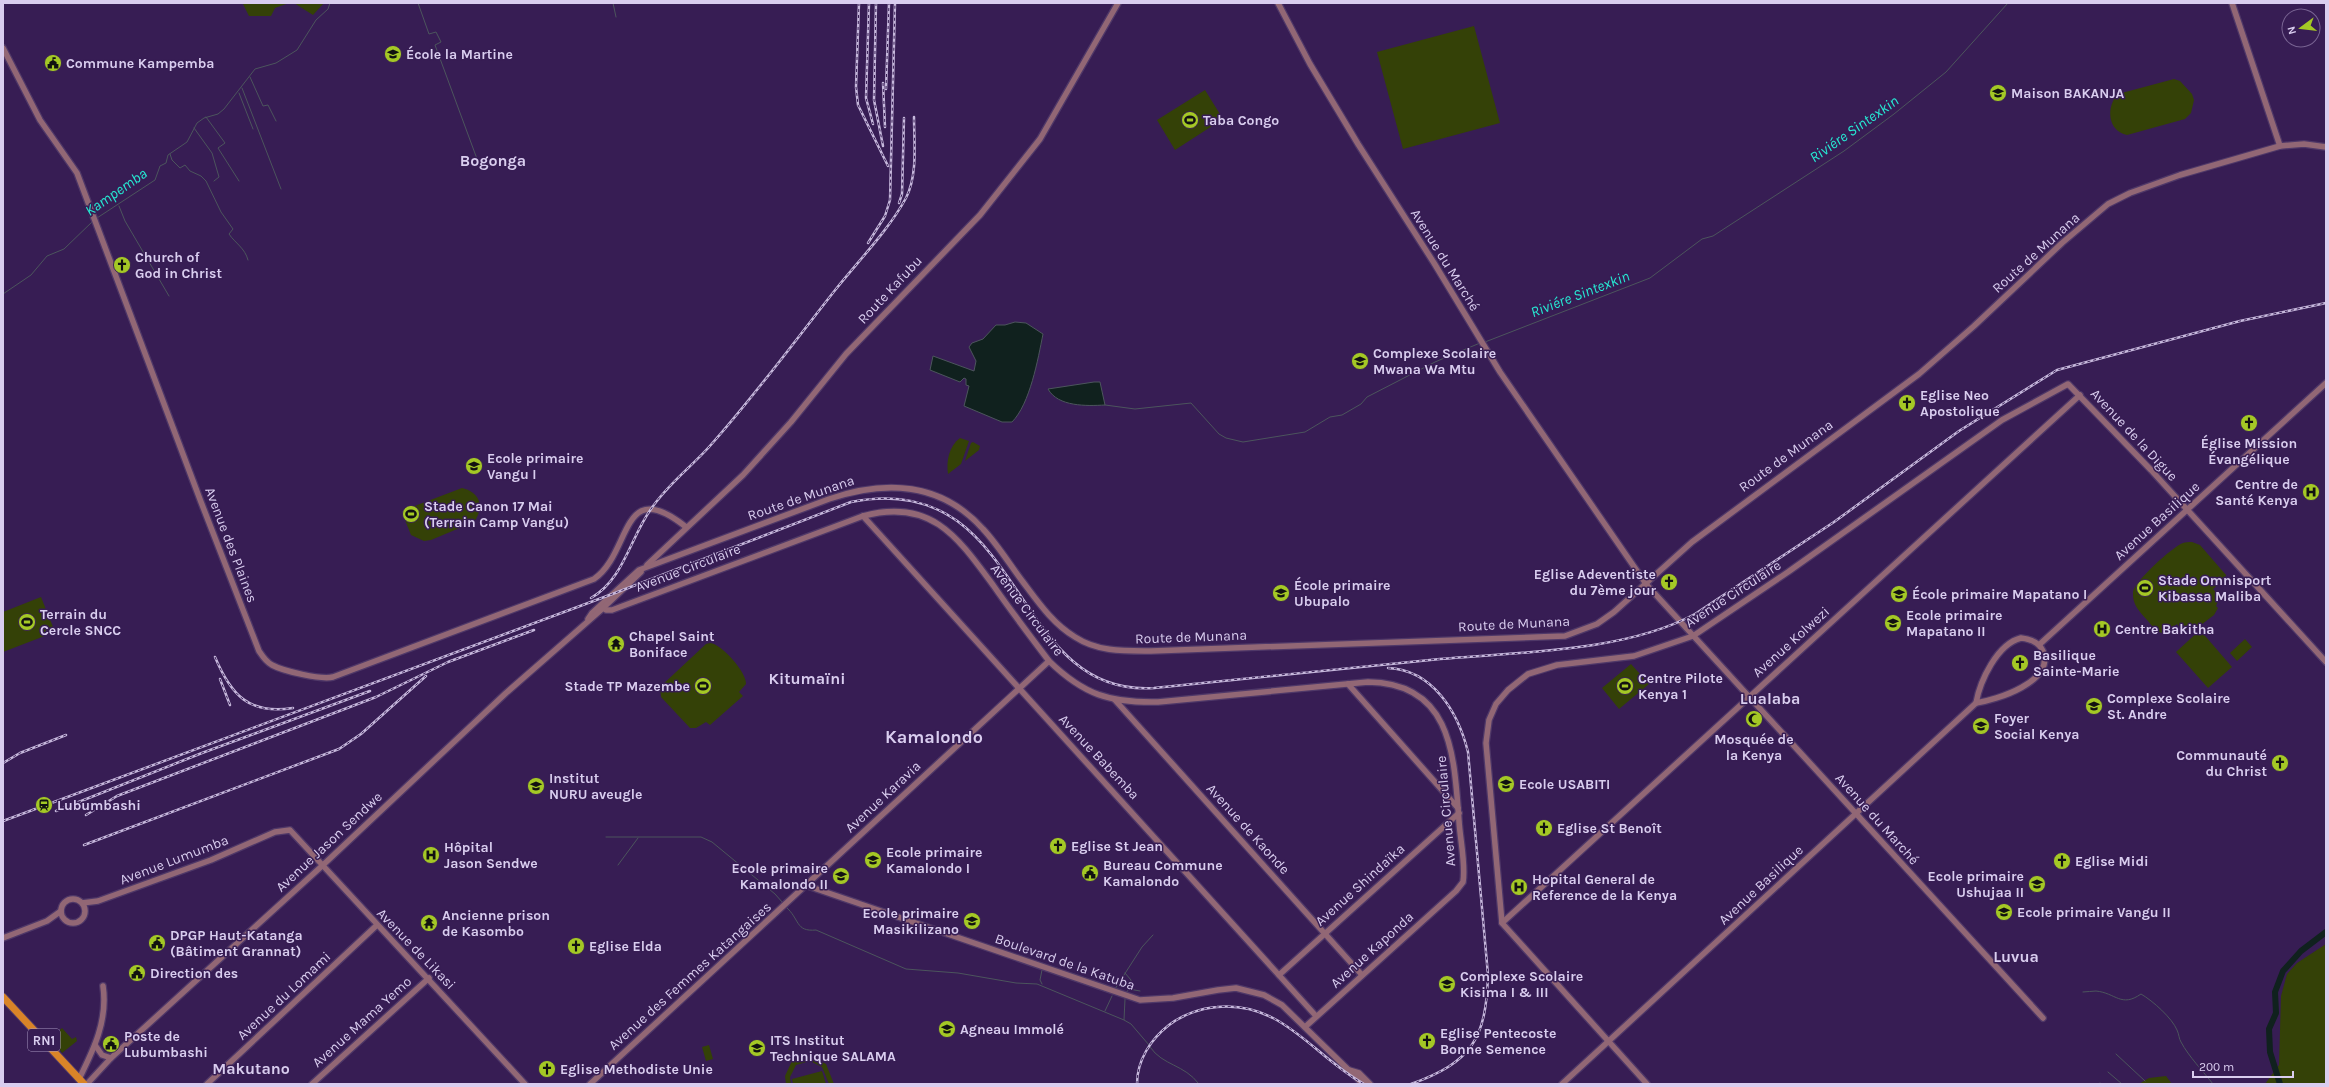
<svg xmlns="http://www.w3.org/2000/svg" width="2329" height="1087" font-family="Karla,sans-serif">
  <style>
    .green { fill: #344107 }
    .water { fill: #10211e; stroke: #4c555d }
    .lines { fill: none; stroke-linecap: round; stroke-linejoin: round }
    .stream { stroke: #4c555d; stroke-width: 1 }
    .river { stroke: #10211e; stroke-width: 6 }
    .secondary-casing { stroke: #4f3868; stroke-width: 8 }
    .highway-casing { stroke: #4f3868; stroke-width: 9 }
    .secondary { stroke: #926775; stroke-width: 5.5 }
    .highway { stroke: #d98428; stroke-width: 7 }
    .rail-casing { stroke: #c6b8dc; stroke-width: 2.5 }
    .rail { stroke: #371d54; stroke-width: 1; stroke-dasharray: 3; stroke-linecap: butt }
    .labels { text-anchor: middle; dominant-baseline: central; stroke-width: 3; stroke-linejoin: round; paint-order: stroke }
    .shield { fill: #371d54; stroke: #a898c0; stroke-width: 1 }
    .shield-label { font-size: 13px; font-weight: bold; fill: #d9cdef }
    .poi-label { font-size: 14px; font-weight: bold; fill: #d9cdef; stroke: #371d54; text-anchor: start }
    .street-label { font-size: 14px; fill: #d9cdef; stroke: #371d54 }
    .water-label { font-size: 15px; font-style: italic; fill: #26ead3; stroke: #371d54 }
    .quarter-label { font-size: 16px; font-weight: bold; fill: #d9cdef; stroke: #371d54 }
    .district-label { font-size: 18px; font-weight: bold; fill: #d9cdef; stroke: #371d54 }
  </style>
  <rect width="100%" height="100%" fill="#371d54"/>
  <g class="green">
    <polygon points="238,3 289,3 275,8 271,16 249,16 243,4"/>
    <polygon points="294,3 324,3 313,15"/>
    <polygon points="1474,26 1500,123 1403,149 1377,52"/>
    <path d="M2174,79L2180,81L2192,94L2194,100L2191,113L2185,119L2127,135C2107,131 2106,106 2118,94Z"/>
    <polygon points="1205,90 1223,119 1175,150 1157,120"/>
    <path d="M960,438L969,441L961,464L948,474C946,461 949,446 960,438Z"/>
    <polygon points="973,442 980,446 979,450 965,461 971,443"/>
    <path d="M462,488C480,492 485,507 474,522L431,540L424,541L411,535L405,520L412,507Z"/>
    <path d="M2192,542L2200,545L2226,575L2224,585H2218L2213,589L2220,597L2216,606L2218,608L2214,615L2193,631L2191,628L2183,631L2177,624L2172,628L2173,634C2160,635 2156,631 2148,621C2140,612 2132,605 2133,592C2134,582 2172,547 2183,543C2185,542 2189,542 2192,542Z"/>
    <polygon points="41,597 55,632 3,652 3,612"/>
    <polygon points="2200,630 2232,667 2208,688 2176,652"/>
    <polygon points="2245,639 2252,647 2237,661 2230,653"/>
    <path d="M710,643C722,644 747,673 746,684L739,692L743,696L710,725L706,722L696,728H690L661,697L660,687L706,644Z"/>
    <polygon points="1631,664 1649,684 1619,709 1602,688"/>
    <polygon points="2326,944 2326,1084 2265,1084 2279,1065 2281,996 2287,974 2297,963"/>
    <polygon points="62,1028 72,1039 76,1037 77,1041 62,1053 53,1040 53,1036"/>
    <polygon points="709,1045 713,1059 706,1061 702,1047"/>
    <polygon points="811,1056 826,1064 834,1084 829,1084 822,1067 810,1061 796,1065 790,1077 791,1084 786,1084 785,1076 792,1061"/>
    <polygon points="822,1071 826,1084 793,1084 792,1079"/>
    <polygon points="2166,1076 2172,1084 2139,1084 2149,1078"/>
  </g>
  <g class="water">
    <path d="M1015,322L1026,323L1043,334C1038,359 1030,404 1012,422H1002L964,406L969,386L966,385V379L964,378L960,382L930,370L933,356L974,371L976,361L969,347L972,343L983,339L996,325H1005Z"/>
    <path d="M1094,382H1100L1105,405C1087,406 1058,407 1048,389Z"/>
  </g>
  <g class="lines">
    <g class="stream">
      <polyline points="418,3 429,34 436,32 441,42 435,45 480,167"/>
      <polyline points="613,3 616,17"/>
      <polyline points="250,77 263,106 268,105 276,121"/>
      <polyline points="242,88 281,189"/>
      <polyline points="239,93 253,129"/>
      <polyline points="206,117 225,143 218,148 239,181"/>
      <polyline points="194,128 212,153 219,177 214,181"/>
      <path d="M170,154L172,160L180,168L185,165L190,171L201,176L206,181L221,212L233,229L229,234C235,243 245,248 248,260"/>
      <polyline points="119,206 125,221 169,296"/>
      <polyline points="97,218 155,180 160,166 166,163 168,155 187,142 197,123 204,118 218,114 224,109 255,69 276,63 297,50 316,20 328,9 330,3"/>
      <polyline points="3,294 31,275 47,256 64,249 93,221"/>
      <polyline points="1485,342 1650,278 1702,239 1713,236 1844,151 1894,114 1946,72 2008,3"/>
      <polyline points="1105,405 1135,409 1191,403 1219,434 1226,438 1243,442 1305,432 1330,417 1342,415 1361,404 1367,397 1435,362 1480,343"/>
      <polyline points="606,837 701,837 712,842 775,894 783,903"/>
      <polyline points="618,865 638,838"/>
      <path d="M786,907C800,919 795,932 816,930L906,969L958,973L1016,983L1037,984L1124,1020"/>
      <polyline points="1125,973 1131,980 1130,989"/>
      <polyline points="1042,984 1040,980 1042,970"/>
      <polyline points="1115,989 1142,947 1153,935"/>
      <path d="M2083,992C2087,992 2092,991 2096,991C2116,993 2121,1008 2141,994C2153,1001 2172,1018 2177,1030C2179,1034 2179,1039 2181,1042C2189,1057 2203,1071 2213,1084"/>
      <polyline points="1126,993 1129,989 1140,991"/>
      <polyline points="1125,999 1124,1020 1131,1024 1149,1045"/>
      <polyline points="1105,1011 1112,996"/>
      <path d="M1150,1047C1163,1066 1184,1064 1199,1084"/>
      <polyline points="2116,1054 2145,1081"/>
      <polyline points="2108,1072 2122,1084"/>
      <polyline points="2100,1083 2102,1084"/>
    </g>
    <polyline class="river" points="2280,1084 2270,1052 2269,1029 2276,1013 2275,992 2283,971 2301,951 2326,932"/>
    <g class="secondary-casing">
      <g id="secondary">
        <polyline points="1278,3 1310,64 1358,144 1434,263 1500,372 1646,584 2043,1018"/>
        <polyline points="2232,3 2280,146"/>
        <path d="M3,48L40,120L77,173L201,502L259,651C263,657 266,662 272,665C283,671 321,680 333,677L594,579C632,553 620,474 686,527"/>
        <polyline points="863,516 1316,1016"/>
        <polyline points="647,565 743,475 791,422 846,354 980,215 1040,139 1118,3"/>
        <path d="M602,606L606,610H612L863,516C931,498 957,536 993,585C1011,611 1030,636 1049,661C1084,695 1110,703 1158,702L1368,682C1453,683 1454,757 1459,821C1460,839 1466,865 1463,882L1456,891L1305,1027"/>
        <path d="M588,619L592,613L639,570L829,499C885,480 941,482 983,529C998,545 1010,565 1023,582C1038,602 1053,624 1075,637C1098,652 1124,651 1151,651L1565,636L1597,624L1614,612L1692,542L1919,374L1974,326L2062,243L2108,204L2130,193L2180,175L2280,146L2304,144L2326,147"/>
        <path d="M2021,638C2031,639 2039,642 2043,651C2055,682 1996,700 1976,703C1980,681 1997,644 2021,638Z"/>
        <polyline points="2040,644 2326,383"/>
        <polyline points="1348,684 1458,808"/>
        <polyline points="1115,700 1362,975"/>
        <polyline points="805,885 1140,1000 1173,998 1218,990 1236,988 1264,995 1282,1005 1363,1084"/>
        <circle cx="73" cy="911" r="12"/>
        <polyline points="82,903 98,901 211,860 275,832 290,830 525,1084"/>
        <polyline points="1502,923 2080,395"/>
        <polyline points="3,938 47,921 61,911"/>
        <polyline points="1279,975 1459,813"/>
        <polyline points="95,1045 102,1055 111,1058"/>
        <polyline points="1349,1070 1359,1073 1370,1084"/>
        <path d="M79,1079C94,1049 108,1020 103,986"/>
        <polyline points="87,1084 111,1058 323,865 506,693 601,610 641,572"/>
        <polyline points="207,1084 377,925"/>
        <polyline points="312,1084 429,978"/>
        <polyline points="590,1084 1049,661"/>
        <polyline points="1562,1084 1976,703"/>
        <polyline points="1647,1084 1502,923 1486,743 1489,720 1496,704 1508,690 1528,674 1557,665 1634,656 1693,636 1788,572 2002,420 2068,384 2151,470 2326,662"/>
      </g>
    </g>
    <g class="highway-casing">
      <polyline id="highway" points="3,997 84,1084"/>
    </g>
    <use href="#secondary" class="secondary"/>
    <use href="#highway" class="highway"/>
    <g class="rail-casing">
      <g id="rail">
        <polyline points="859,3 856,87 858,105 888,166"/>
        <polyline points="869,3 866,98 873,124"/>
        <polyline points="876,3 874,100 883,146"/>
        <polyline points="883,83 885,127"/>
        <polyline points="886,89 889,3"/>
        <polyline points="899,203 902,194 904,118"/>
        <polyline points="868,243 885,216 890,200 895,3"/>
        <path d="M591,598C624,579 630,538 651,509C667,485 690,468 709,447C754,397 794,342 836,289C859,260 888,231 906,198C918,175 914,142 914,117"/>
        <path d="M215,657C231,695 249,715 293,708"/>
        <path d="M1388,668C1433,670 1458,712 1468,752L1488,975C1486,1039 1472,1062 1411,1084"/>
        <polyline points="220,679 230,705"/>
        <polyline points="3,763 20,753 66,735"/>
        <polyline points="56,811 202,753 370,691"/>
        <polyline points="86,815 117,796 376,697 448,662 534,630"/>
        <path d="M3,821L615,593L851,502C1028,467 1007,698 1154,688C1250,678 1345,668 1440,659C1520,652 1625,652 1695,614L1834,522L1959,431L2057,370L2240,321L2326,303"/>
        <polyline points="84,845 339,749 361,734 426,676"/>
        <path d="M1137,1084C1137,1060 1151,1039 1169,1025C1182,1015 1201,1008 1217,1007C1283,1001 1313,1056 1364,1084"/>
      </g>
    </g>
    <use href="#rail" class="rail"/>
  </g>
  <defs>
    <g id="school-disc" transform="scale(0.9)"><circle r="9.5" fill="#a4c825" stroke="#371d54"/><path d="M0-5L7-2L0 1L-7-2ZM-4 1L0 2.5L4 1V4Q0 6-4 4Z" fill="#111"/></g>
    <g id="civic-disc" transform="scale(0.9)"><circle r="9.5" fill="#a4c825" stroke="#371d54"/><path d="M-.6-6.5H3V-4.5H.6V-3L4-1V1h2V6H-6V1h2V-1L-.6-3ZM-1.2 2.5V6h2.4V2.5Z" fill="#111"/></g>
    <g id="stadium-disc" transform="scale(0.9)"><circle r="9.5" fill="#a4c825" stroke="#371d54"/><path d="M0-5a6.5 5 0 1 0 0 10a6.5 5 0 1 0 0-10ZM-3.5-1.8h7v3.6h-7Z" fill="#111"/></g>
    <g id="church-disc" transform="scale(0.9)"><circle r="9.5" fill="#a4c825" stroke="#371d54"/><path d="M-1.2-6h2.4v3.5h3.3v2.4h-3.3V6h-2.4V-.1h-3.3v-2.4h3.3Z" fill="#111"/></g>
    <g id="hospital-disc" transform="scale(0.9)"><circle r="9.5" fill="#a4c825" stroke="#371d54"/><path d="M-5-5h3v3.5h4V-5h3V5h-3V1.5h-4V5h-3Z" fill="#111"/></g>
    <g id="temple-disc" transform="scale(0.9)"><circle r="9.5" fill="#a4c825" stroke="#371d54"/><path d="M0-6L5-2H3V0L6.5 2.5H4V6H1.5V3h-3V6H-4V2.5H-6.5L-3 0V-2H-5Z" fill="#111"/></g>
    <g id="mosque-disc" transform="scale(0.9)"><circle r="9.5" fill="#a4c825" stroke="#371d54"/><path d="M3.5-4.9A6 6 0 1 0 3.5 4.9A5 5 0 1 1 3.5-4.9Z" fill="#111"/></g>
    <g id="station-disc" transform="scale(0.9)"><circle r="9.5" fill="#a4c825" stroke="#371d54"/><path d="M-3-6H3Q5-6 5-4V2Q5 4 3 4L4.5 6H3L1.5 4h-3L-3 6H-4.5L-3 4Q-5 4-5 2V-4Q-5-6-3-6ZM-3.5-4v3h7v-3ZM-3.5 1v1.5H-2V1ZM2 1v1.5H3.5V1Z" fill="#111"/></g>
  </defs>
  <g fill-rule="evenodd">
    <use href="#school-disc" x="393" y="54"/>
    <use href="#civic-disc" x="53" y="63"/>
    <use href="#school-disc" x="1998" y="93"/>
    <use href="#stadium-disc" x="1190" y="120"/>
    <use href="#church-disc" x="122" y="265"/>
    <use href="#school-disc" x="1360" y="361"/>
    <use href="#church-disc" x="1907" y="403"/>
    <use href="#church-disc" x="2249" y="423"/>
    <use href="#school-disc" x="474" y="466"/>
    <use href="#hospital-disc" x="2311" y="492"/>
    <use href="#stadium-disc" x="411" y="514"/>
    <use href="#church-disc" x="1669" y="582"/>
    <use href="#stadium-disc" x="2145" y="588"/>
    <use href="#school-disc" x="1281" y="593"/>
    <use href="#school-disc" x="1899" y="594"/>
    <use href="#stadium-disc" x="27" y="622"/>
    <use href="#school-disc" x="1893" y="623"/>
    <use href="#hospital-disc" x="2102" y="629"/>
    <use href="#temple-disc" x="616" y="644"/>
    <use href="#church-disc" x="2020" y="663"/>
    <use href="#stadium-disc" x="703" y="686"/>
    <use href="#stadium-disc" x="1625" y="686"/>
    <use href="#school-disc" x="2094" y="706"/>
    <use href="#mosque-disc" x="1754" y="719"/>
    <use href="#school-disc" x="1981" y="726"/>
    <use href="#church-disc" x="2280" y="763"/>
    <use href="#school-disc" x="1506" y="784"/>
    <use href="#school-disc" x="536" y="786"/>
    <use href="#station-disc" x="44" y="805"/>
    <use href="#church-disc" x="1544" y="828"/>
    <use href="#church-disc" x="1058" y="846"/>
    <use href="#hospital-disc" x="431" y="855"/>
    <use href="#school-disc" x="873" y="860"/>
    <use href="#church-disc" x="2062" y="861"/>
    <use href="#civic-disc" x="1090" y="873"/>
    <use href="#school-disc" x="841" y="876"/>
    <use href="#school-disc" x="2037" y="884"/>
    <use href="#hospital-disc" x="1519" y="887"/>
    <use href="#school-disc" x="2004" y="912"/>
    <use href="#school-disc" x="972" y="921"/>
    <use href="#temple-disc" x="429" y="923"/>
    <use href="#civic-disc" x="157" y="943"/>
    <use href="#church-disc" x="576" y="946"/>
    <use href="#civic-disc" x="137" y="973"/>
    <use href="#school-disc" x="1447" y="984"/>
    <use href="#school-disc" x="947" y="1029"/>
    <use href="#church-disc" x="1427" y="1041"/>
    <use href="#civic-disc" x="111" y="1044"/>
    <use href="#school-disc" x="757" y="1048"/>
    <use href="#church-disc" x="547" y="1069"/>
  </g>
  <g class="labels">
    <rect class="shield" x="28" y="1029" width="32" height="22" rx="3"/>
    <g class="shield-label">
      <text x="44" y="1040">RN1</text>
    </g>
    <g class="poi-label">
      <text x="406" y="54">École la Martine</text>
      <text x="66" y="63">Commune Kampemba</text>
      <text x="2011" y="93">Maison BAKANJA</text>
      <text x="1203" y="120">Taba Congo</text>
      <text x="135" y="257">Church of<tspan x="135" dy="16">God in Christ</tspan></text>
      <text x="1373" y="353">Complexe Scolaire<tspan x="1373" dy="16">Mwana Wa Mtu</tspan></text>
      <text x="1920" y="395">Eglise Neo<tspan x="1920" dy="16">Apostolique</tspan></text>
      <text x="2249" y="443" text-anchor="middle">Église Mission<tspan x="2249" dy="16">Évangélique</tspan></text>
      <text x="487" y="458">Ecole primaire<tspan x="487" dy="16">Vangu I</tspan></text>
      <text x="2298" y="484" text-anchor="end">Centre de<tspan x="2298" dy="16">Santé Kenya</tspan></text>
      <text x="424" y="506">Stade Canon 17 Mai<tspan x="424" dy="16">(Terrain Camp Vangu)</tspan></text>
      <text x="1656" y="574" text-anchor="end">Eglise Adeventiste<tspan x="1656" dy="16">du 7ème jour</tspan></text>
      <text x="2158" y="580">Stade Omnisport<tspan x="2158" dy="16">Kibassa Maliba</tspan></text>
      <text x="1294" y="585">École primaire<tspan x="1294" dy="16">Ubupalo</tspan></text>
      <text x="1912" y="594">École primaire Mapatano I</text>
      <text x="40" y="614">Terrain du<tspan x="40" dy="16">Cercle SNCC</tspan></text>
      <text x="1906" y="615">Ecole primaire<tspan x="1906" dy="16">Mapatano II</tspan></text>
      <text x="2115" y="629">Centre Bakitha</text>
      <text x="629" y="636">Chapel Saint<tspan x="629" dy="16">Boniface</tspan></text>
      <text x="2033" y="655">Basilique<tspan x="2033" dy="16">Sainte-Marie</tspan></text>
      <text x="1638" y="678">Centre Pilote<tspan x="1638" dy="16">Kenya 1</tspan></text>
      <text x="690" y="686" text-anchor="end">Stade TP Mazembe</text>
      <text x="2107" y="698">Complexe Scolaire<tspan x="2107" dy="16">St. Andre</tspan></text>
      <text x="1994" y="718">Foyer<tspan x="1994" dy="16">Social Kenya</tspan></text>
      <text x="1754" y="739" text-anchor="middle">Mosquée de<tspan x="1754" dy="16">la Kenya</tspan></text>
      <text x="2267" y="755" text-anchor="end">Communauté<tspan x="2267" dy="16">du Christ</tspan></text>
      <text x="549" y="778">Institut<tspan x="549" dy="16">NURU aveugle</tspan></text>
      <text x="1519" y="784">Ecole USABITI</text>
      <text x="57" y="805">Lubumbashi</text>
      <text x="1557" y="828">Eglise St Benoît</text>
      <text x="1071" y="846">Eglise St Jean</text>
      <text x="444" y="847">Hôpital<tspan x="444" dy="16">Jason Sendwe</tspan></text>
      <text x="886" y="852">Ecole primaire<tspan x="886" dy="16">Kamalondo I</tspan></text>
      <text x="2075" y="861">Eglise Midi</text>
      <text x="1103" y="865">Bureau Commune<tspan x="1103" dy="16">Kamalondo</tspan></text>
      <text x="828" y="868" text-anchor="end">Ecole primaire<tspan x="828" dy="16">Kamalondo II</tspan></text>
      <text x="2024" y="876" text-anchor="end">Ecole primaire<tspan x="2024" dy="16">Ushujaa II</tspan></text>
      <text x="1532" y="879">Hopital General de<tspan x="1532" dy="16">Reference de la Kenya</tspan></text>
      <text x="2017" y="912">Ecole primaire Vangu II</text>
      <text x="959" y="913" text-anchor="end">Ecole primaire<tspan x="959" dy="16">Masikilizano</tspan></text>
      <text x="442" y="915">Ancienne prison<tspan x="442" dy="16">de Kasombo</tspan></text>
      <text x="170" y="935">DPGP Haut-Katanga<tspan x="170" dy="16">(Bâtiment Grannat)</tspan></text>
      <text x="589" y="946">Eglise Elda</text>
      <text x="150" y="973">Direction des</text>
      <text x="1460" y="976">Complexe Scolaire<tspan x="1460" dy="16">Kisima I &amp; III</tspan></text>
      <text x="960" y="1029">Agneau Immolé</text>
      <text x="1440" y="1033">Eglise Pentecoste<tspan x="1440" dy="16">Bonne Semence</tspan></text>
      <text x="124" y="1036">Poste de<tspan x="124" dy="16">Lubumbashi</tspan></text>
      <text x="770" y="1040">ITS Institut<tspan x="770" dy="16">Technique SALAMA</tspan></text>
      <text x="560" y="1069">Eglise Methodiste Unie</text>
    </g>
    <g class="street-label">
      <text transform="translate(2036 253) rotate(-42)">Route de Munana</text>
      <text transform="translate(1445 260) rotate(58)">Avenue du Marché</text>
      <text transform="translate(890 290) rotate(-47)">Route Kafubu</text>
      <text transform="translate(2134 435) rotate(47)">Avenue de la Digue</text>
      <text transform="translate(1786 456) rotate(-36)">Route de Munana</text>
      <text transform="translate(801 498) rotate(-19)">Route de Munana</text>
      <text transform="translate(2157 521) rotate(-42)">Avenue Basilique</text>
      <text transform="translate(231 545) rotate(69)">Avenue des Plaines</text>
      <text transform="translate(688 568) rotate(-21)">Avenue Circulaire</text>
      <text transform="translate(1733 594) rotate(-33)">Avenue Circulaire</text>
      <text transform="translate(1027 610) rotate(53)">Avenue Circulaire</text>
      <text transform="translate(1514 624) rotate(-3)">Route de Munana</text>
      <text transform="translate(1191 637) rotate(-2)">Route de Munana</text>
      <text transform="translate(1791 642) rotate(-42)">Avenue Kolwezi</text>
      <text transform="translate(1099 757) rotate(47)">Avenue Babemba</text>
      <text transform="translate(883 797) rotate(-43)">Avenue Karavia</text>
      <text transform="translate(1446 811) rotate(-95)">Avenue Circulaire</text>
      <text transform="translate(1877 819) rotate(48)">Avenue du Marché</text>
      <text transform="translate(1248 829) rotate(48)">Avenue de Kaonde</text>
      <text transform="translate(329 842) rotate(-43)">Avenue Jason Sendwe</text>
      <text transform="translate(174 860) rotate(-21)">Avenue Lumumba</text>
      <text transform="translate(1360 885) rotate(-42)">Avenue Shindaïka</text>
      <text transform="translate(1761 885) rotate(-43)">Avenue Basilique</text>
      <text transform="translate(416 949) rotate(46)">Avenue de Likasi</text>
      <text transform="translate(1372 950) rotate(-42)">Avenue Kaponda</text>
      <text transform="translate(1065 962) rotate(19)">Boulevard de la Katuba</text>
      <text transform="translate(690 976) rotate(-42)">Avenue des Femmes Katangaises</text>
      <text transform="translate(284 996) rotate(-43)">Avenue du Lomami</text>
      <text transform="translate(362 1022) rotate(-42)">Avenue Mama Yemo</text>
    </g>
    <g class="water-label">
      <text transform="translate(1854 129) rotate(-35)">Riviére Sintexkin</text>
      <text transform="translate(116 192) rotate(-35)">Kampemba</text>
      <text transform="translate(1580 294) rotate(-21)">Riviére Sintexkin</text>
    </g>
    <g class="quarter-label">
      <text x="493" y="160">Bogonga</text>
      <text x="807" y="678">Kitumaïni</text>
      <text x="1770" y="698">Lualaba</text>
      <text x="2016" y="956">Luvua</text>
      <text x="251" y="1068">Makutano</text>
    </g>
    <g class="district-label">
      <text x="934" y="737">Kamalondo</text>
    </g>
  </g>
  <rect width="2329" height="1087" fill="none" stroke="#d9cdef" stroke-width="8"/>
  <g transform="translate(2301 28) rotate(255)"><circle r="19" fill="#371d54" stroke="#786392"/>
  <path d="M0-3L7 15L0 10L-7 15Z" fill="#a4c825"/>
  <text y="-6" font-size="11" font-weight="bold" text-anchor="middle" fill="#d9cdef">N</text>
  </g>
  <path d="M2193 1071v6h100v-6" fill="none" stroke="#d9cdef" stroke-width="2"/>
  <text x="2199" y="1071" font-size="12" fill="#d9cdef" stroke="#371d54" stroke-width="3" paint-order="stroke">200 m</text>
</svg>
